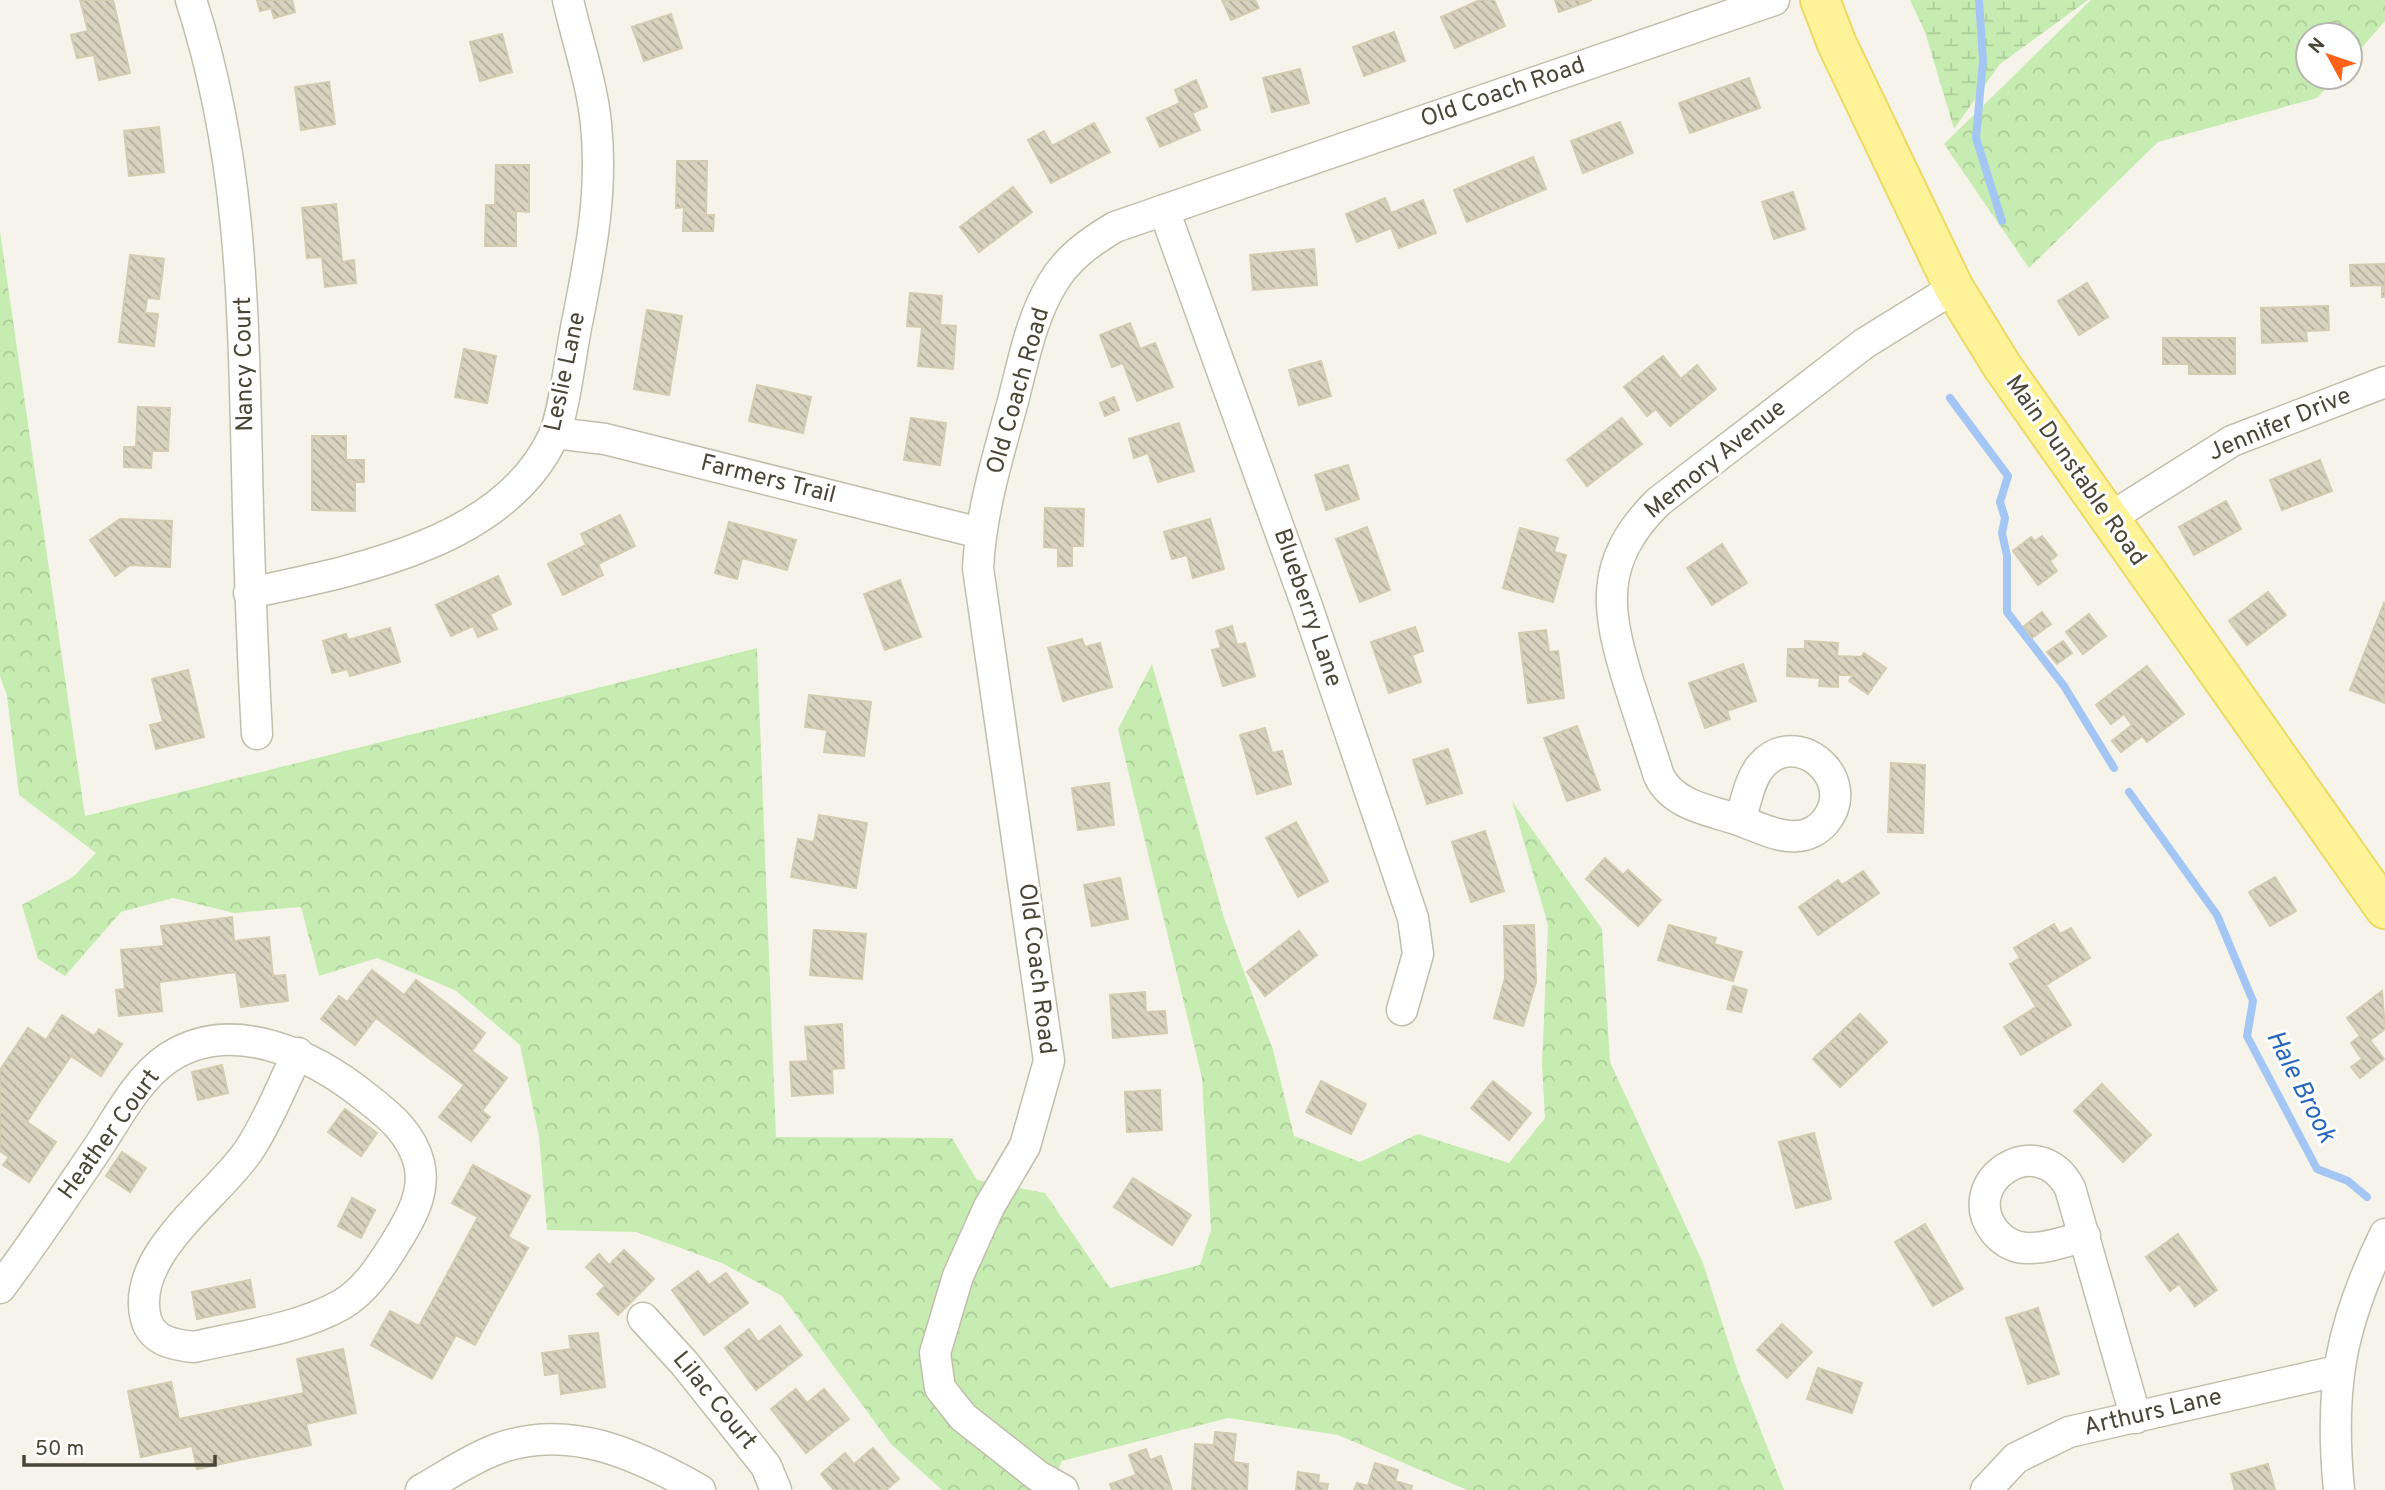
<svg xmlns="http://www.w3.org/2000/svg" width="2385" height="1490" font-family="Overpass,sans-serif">
  <style>
    .forest { fill: url(#forest-crowns) }
    .wetland { fill: url(#wetland-marsh) }
    .lines { fill: none; stroke-linecap: round; stroke-linejoin: round }
    .stream { stroke: #a4c6f5; stroke-width: 8 }
    .building { fill: url(#building-back-hatch); stroke: #d3ccb1; stroke-width: 2 }
    .minor-casing { stroke: #c2beac; stroke-width: 33 }
    .major-casing { stroke: #ebd963; stroke-width: 42 }
    .minor { stroke: #fff; stroke-width: 30 }
    .major { stroke: #fff39a; stroke-width: 38 }
    .labels { text-anchor: middle; dominant-baseline: central; stroke-width: 6; stroke-linejoin: round; paint-order: stroke }
    .street-label { font-size: 24px; fill: #4a4637; stroke: #fff }
    .water-label { font-size: 26px; font-style: italic; fill: #2966be; stroke: #fff }
  </style>
  <defs>
    <pattern id="forest-crowns" width="20" height="18" patternUnits="userSpaceOnUse" patternTransform="scale(1.75)"><rect width="20" height="18" fill="#c7ecb1"/><path d="M2 6a3 3 0 1 1 6 0M12 15a3 3 0 1 1 6 0" fill="none" stroke="#accc99"/></pattern>
    <pattern id="wetland-marsh" width="20" height="14" patternUnits="userSpaceOnUse" patternTransform="scale(1.75)"><rect width="20" height="14" fill="#c7ecb1"/><path d="M1 5h8M5 5V1M11 12h8M15 12V8" fill="none" stroke="#accc99"/></pattern>
    <pattern id="building-back-hatch" width="6" height="6" patternUnits="userSpaceOnUse" patternTransform="scale(1.75)"><rect width="6" height="6" fill="#d8d2bf"/><path d="M-1 5l2 2M0 0l6 6M5-1l2 2" fill="none" stroke="#b1ac9c"/></pattern>
  </defs>
  <rect width="100%" height="100%" fill="#f6f4ea"/>
  <g class="forest">
    <polygon points="2091,0 2385,0 2385,21 2350,61 2350,35 2308,35 2308,77 2336,77 2317,98 2158,142 2029,268 1944,144"/>
    <polygon points="0,231 85,816 757,648 776,1137 952,1138 977,1180 1045,1193 1110,1288 1200,1265 1211,1230 1202,1078 1118,729 1152,664 1224,918 1273,1050 1294,1136 1360,1162 1418,1134 1509,1163 1545,1118 1542,1065 1548,925 1512,801 1602,929 1610,1062 1703,1263 1737,1369 1784,1490 1467,1490 1338,1435 1228,1418 1062,1461 1050,1490 942,1490 891,1444 782,1296 722,1263 636,1232 547,1230 539,1137 520,1045 455,990 377,958 319,976 301,907 234,913 173,898 121,912 65,976 38,959 22,905 73,877 96,853 19,795 7,696 0,676"/>
  </g>
  <polygon class="wetland" points="1910,0 2088,0 2000,64 1954,129 1925,32"/>
  <g class="lines">
    <g class="stream">
      <polyline points="1979,0 1983,60 1976,138 2002,221"/>
      <polyline points="1950,398 2008,476 2000,502 2005,518 2002,533 2007,556 2007,612 2064,686 2114,768"/>
      <polyline points="2129,792 2217,915 2253,1001 2247,1036 2317,1169 2348,1181 2367,1197"/>
    </g>
  </g>
  <g class="building">
    <polygon points="80,0 113,0 130,73 99,80 94,55 77,58 71,35 88,31"/>
    <polygon points="257,0 292,0 295,12 274,18 271,8 260,11"/>
    <polygon points="1222,0 1255,0 1259,8 1231,20"/>
    <polygon points="1480,0 1494,0 1505,26 1455,48 1441,17"/>
    <polygon points="1555,0 1592,0 1559,12"/>
    <polygon points="671,14 682,48 644,61 632,27"/>
    <polygon points="1394,32 1405,61 1364,76 1353,47"/>
    <polygon points="502,34 512,72 480,81 470,42"/>
    <polygon points="1300,69 1309,103 1272,112 1263,78"/>
    <polygon points="1749,78 1760,108 1690,133 1679,103"/>
    <polygon points="1196,80 1207,107 1192,113 1200,130 1160,147 1147,118 1180,103 1175,90"/>
    <polygon points="329,82 335,124 301,130 295,87"/>
    <polygon points="1620,122 1633,153 1583,173 1571,141"/>
    <polygon points="1094,123 1110,152 1051,183 1028,140 1044,131 1052,146"/>
    <polygon points="159,127 164,172 129,176 124,131"/>
    <polygon points="1533,157 1546,189 1467,222 1454,190"/>
    <polygon points="677,161 707,161 706,215 714,215 713,231 683,231 684,207 676,208"/>
    <polygon points="496,165 529,165 529,212 516,211 516,246 485,246 486,205 495,205"/>
    <polygon points="1013,187 1032,212 979,252 960,227"/>
    <polygon points="1793,192 1805,229 1774,239 1762,202"/>
    <polygon points="1385,198 1391,213 1423,200 1436,233 1399,248 1391,228 1357,242 1346,214"/>
    <polygon points="336,204 342,262 354,260 356,283 325,287 322,257 307,258 302,208"/>
    <polygon points="1314,249 1317,285 1253,290 1250,255"/>
    <polygon points="130,255 164,259 159,299 147,298 145,313 158,314 154,346 119,342"/>
    <polygon points="2385,264 2385,297 2382,297 2382,285 2351,286 2350,265"/>
    <polygon points="2087,283 2108,317 2079,335 2058,301"/>
    <polygon points="910,293 942,296 940,325 956,326 953,369 918,366 922,327 907,326"/>
    <polygon points="2328,306 2329,330 2306,331 2307,341 2262,343 2261,308"/>
    <polygon points="647,310 682,316 669,395 634,389"/>
    <polygon points="1130,323 1140,349 1155,343 1173,387 1137,401 1123,363 1112,367 1100,335"/>
    <polygon points="2163,338 2235,338 2235,374 2189,374 2189,364 2163,364"/>
    <polygon points="464,349 496,356 487,403 455,397"/>
    <polygon points="1663,356 1681,379 1697,365 1716,389 1670,426 1656,409 1647,416 1624,387"/>
    <polygon points="1321,361 1331,396 1299,405 1289,370"/>
    <polygon points="757,385 811,397 803,433 749,421"/>
    <polygon points="1114,397 1119,410 1105,416 1100,403"/>
    <polygon points="138,407 170,408 168,451 152,451 151,468 124,467 124,447 136,447"/>
    <polygon points="911,418 946,423 940,465 904,460"/>
    <polygon points="1622,418 1642,444 1587,486 1567,460"/>
    <polygon points="1179,423 1194,471 1158,482 1148,453 1134,458 1129,439"/>
    <polygon points="312,436 346,436 346,460 364,460 364,482 355,482 355,511 312,510"/>
    <polygon points="2320,460 2332,491 2282,510 2270,480"/>
    <polygon points="1348,465 1359,499 1326,510 1315,475"/>
    <polygon points="2226,501 2241,529 2194,555 2179,527"/>
    <polygon points="1045,508 1084,509 1083,546 1072,546 1072,566 1058,566 1058,548 1044,547"/>
    <polygon points="620,515 635,546 598,564 603,575 563,595 548,564 586,545 581,534"/>
    <polygon points="120,519 172,521 170,567 130,565 115,576 90,540"/>
    <polygon points="1210,519 1224,569 1193,578 1187,555 1172,559 1164,532"/>
    <polygon points="729,522 796,540 787,570 742,558 737,579 715,573"/>
    <polygon points="1367,527 1390,590 1360,602 1336,539"/>
    <polygon points="1520,528 1558,538 1554,552 1566,555 1553,602 1503,588"/>
    <polygon points="2042,536 2057,555 2050,561 2057,571 2038,585 2013,551 2031,537 2035,541"/>
    <polygon points="1722,544 1747,583 1712,605 1687,568"/>
    <polygon points="498,576 511,604 490,614 497,629 478,637 473,626 451,636 436,605"/>
    <polygon points="900,580 921,637 885,650 864,594"/>
    <polygon points="2268,592 2286,615 2247,645 2229,621"/>
    <polygon points="2384,603 2385,604 2385,703 2350,690"/>
    <polygon points="2042,612 2051,624 2032,638 2024,626"/>
    <polygon points="2089,614 2106,636 2083,654 2066,632"/>
    <polygon points="1232,626 1237,645 1245,643 1255,676 1223,686 1212,650 1221,648 1216,631"/>
    <polygon points="1415,627 1423,651 1412,655 1421,682 1389,693 1371,642"/>
    <polygon points="390,628 400,662 350,676 348,669 332,673 323,641 346,634 348,640"/>
    <polygon points="1546,630 1549,652 1558,651 1564,698 1528,703 1519,633"/>
    <polygon points="1082,639 1085,647 1100,643 1112,687 1063,701 1048,648"/>
    <polygon points="1805,641 1838,643 1837,656 1861,657 1864,653 1886,668 1868,694 1849,681 1853,675 1838,675 1838,687 1819,686 1820,678 1787,676 1788,649 1805,649"/>
    <polygon points="2063,641 2072,653 2057,664 2047,652"/>
    <polygon points="1743,664 1756,701 1727,711 1730,719 1705,728 1689,683"/>
    <polygon points="2147,666 2184,714 2147,742 2142,736 2121,752 2112,741 2132,725 2124,714 2111,724 2096,705"/>
    <polygon points="188,670 204,737 156,749 150,725 163,722 152,679"/>
    <polygon points="809,695 871,702 864,756 824,752 827,730 805,727"/>
    <polygon points="1577,726 1600,790 1567,801 1544,738"/>
    <polygon points="1265,728 1272,753 1282,751 1291,784 1257,794 1240,735"/>
    <polygon points="1448,749 1462,793 1427,804 1413,760"/>
    <polygon points="1891,763 1925,765 1923,833 1888,832"/>
    <polygon points="1109,783 1114,825 1078,830 1072,788"/>
    <polygon points="819,815 867,823 856,888 791,877 798,839 814,842"/>
    <polygon points="1296,822 1328,881 1298,897 1266,838"/>
    <polygon points="1485,831 1504,891 1471,902 1452,842"/>
    <polygon points="1605,858 1623,875 1628,870 1661,900 1638,926 1586,879"/>
    <polygon points="1863,871 1879,893 1818,935 1799,907 1838,880 1842,885"/>
    <polygon points="2275,877 2296,911 2270,926 2249,892"/>
    <polygon points="1120,878 1128,919 1092,926 1084,885"/>
    <polygon points="232,917 234,941 269,937 273,976 285,975 288,1001 241,1007 236,972 159,982 162,1011 119,1016 116,990 125,989 121,950 164,946 161,926"/>
    <polygon points="2054,924 2060,934 2071,928 2090,958 2046,985 2071,1025 2021,1055 2004,1027 2036,1007 2010,964 2020,958 2014,948"/>
    <polygon points="1534,925 1536,982 1523,1026 1494,1018 1505,978 1504,926"/>
    <polygon points="1669,925 1716,938 1714,944 1742,952 1733,981 1658,960"/>
    <polygon points="814,930 866,934 862,979 810,975"/>
    <polygon points="1299,931 1317,955 1265,996 1247,972"/>
    <polygon points="372,970 404,995 416,980 485,1033 472,1051 507,1078 482,1111 490,1117 471,1141 439,1117 464,1085 376,1018 355,1045 321,1019 339,996 347,1002"/>
    <polygon points="1733,986 1747,990 1741,1012 1727,1009"/>
    <polygon points="2382,991 2385,1029 2370,1040 2384,1059 2360,1078 2351,1067 2362,1059 2351,1043 2360,1036 2347,1018"/>
    <polygon points="1145,992 1146,1012 1165,1011 1167,1033 1113,1038 1110,995"/>
    <polygon points="1860,1014 1887,1042 1840,1087 1813,1059"/>
    <polygon points="62,1015 94,1036 99,1029 122,1044 101,1076 71,1056 41,1100 27,1122 56,1142 29,1182 3,1165 9,1157 0,1151 0,1070 28,1028 46,1040"/>
    <polygon points="842,1024 844,1068 832,1069 833,1093 792,1096 790,1062 808,1061 805,1027"/>
    <polygon points="222,1065 228,1093 198,1100 192,1072"/>
    <polygon points="1321,1081 1366,1104 1351,1134 1306,1112"/>
    <polygon points="1493,1081 1531,1113 1509,1140 1471,1108"/>
    <polygon points="2102,1084 2151,1135 2123,1162 2074,1111"/>
    <polygon points="1160,1090 1162,1130 1127,1132 1125,1092"/>
    <polygon points="345,1109 377,1133 361,1156 328,1132"/>
    <polygon points="1814,1133 1831,1199 1796,1208 1779,1142"/>
    <polygon points="122,1152 146,1168 130,1192 106,1176"/>
    <polygon points="473,1165 530,1196 508,1237 528,1248 475,1345 456,1335 432,1379 371,1345 390,1311 419,1326 478,1217 452,1203"/>
    <polygon points="1133,1178 1191,1215 1172,1245 1114,1207"/>
    <polygon points="352,1198 375,1210 361,1238 338,1226"/>
    <polygon points="1925,1224 1963,1289 1933,1306 1895,1242"/>
    <polygon points="2178,1234 2217,1290 2195,1306 2179,1284 2170,1291 2146,1257"/>
    <polygon points="624,1250 654,1279 618,1315 597,1294 605,1286 586,1267 599,1254 609,1265"/>
    <polygon points="698,1271 709,1285 726,1273 748,1303 704,1335 672,1290"/>
    <polygon points="250,1280 255,1307 197,1319 192,1292"/>
    <polygon points="2038,1308 2059,1374 2028,1384 2006,1318"/>
    <polygon points="1782,1324 1812,1352 1787,1378 1757,1350"/>
    <polygon points="780,1326 802,1355 756,1390 725,1348 749,1329 758,1342"/>
    <polygon points="598,1333 605,1387 561,1394 559,1373 545,1375 542,1353 571,1349 569,1336"/>
    <polygon points="343,1349 356,1413 306,1424 311,1445 197,1469 192,1446 141,1457 128,1391 171,1382 179,1419 304,1393 297,1359"/>
    <polygon points="1818,1368 1862,1383 1852,1413 1807,1399"/>
    <polygon points="796,1389 807,1403 824,1389 849,1419 806,1453 771,1409"/>
    <polygon points="1215,1432 1236,1434 1233,1462 1248,1464 1247,1490 1192,1490 1195,1444 1214,1445"/>
    <polygon points="873,1448 899,1479 886,1490 834,1490 821,1474 845,1453 854,1464"/>
    <polygon points="1146,1449 1150,1460 1161,1456 1172,1490 1112,1490 1110,1484 1136,1475 1129,1455"/>
    <polygon points="1375,1463 1398,1470 1395,1481 1412,1486 1411,1490 1354,1490 1357,1483 1368,1486"/>
    <polygon points="2268,1464 2275,1490 2235,1490 2231,1474"/>
    <polygon points="1298,1472 1319,1475 1318,1483 1328,1484 1327,1490 1296,1490"/>
  </g>
  <g class="lines">
    <g class="minor-casing">
      <g id="minor">
        <path d="M191,0C242,158 243,305 247,468C249,557 252,645 257,734"/>
        <polyline points="1164,210 1307,606 1413,918 1418,954 1402,1010"/>
        <polyline points="555,433 605,439 980,533"/>
        <polyline points="2108,519 2232,441 2385,382"/>
        <path d="M249,593C353,571 503,544 553,437C565,412 571,348 578,318C591,252 603,191 596,124C592,83 577,40 568,0"/>
        <path d="M1740,820C1746,803 1749,780 1761,766C1797,724 1860,780 1825,822C1818,830 1807,836 1797,836C1777,838 1754,825 1736,819C1708,810 1673,805 1659,776C1649,746 1639,715 1629,684C1606,609 1598,562 1658,502L1865,343L1954,288"/>
        <path d="M2085,1236C2067,1241 2046,1249 2027,1248C2014,1248 2003,1241 1995,1232C1956,1183 2037,1126 2070,1188L2136,1418"/>
        <path d="M0,1288C34,1243 65,1196 97,1149C117,1119 137,1079 168,1058C233,1015 315,1056 367,1098C390,1116 411,1133 419,1163C426,1192 411,1218 396,1242C382,1265 365,1291 341,1305C298,1329 241,1336 194,1347C174,1345 152,1341 146,1319C129,1254 218,1197 249,1150C269,1120 282,1085 298,1053"/>
        <polyline points="643,1318 685,1364 766,1466 776,1490"/>
        <path d="M421,1490C446,1476 470,1459 497,1449C569,1422 638,1455 700,1490"/>
        <path d="M1063,1490L1038,1476L963,1417L940,1388L935,1353L958,1276L989,1207L1025,1146L1049,1061L978,568C981,511 998,456 1013,401C1023,362 1031,319 1052,284C1067,258 1090,242 1115,227L1774,0"/>
        <polyline points="1986,1490 2016,1458 2069,1432 2337,1371"/>
        <path d="M2339,1490C2329,1388 2340,1326 2385,1234"/>
      </g>
    </g>
    <g class="major-casing">
      <polyline id="major" points="1820,0 1837,44 1954,288 2002,366 2385,909"/>
    </g>
    <use href="#minor" class="minor"/>
    <use href="#major" class="major"/>
  </g>
  <g class="labels">
    <g class="street-label">
      <text transform="translate(1503 93) rotate(-19)">Old Coach Road</text>
      <text transform="translate(245 364) rotate(-91)">Nancy Court</text>
      <text transform="translate(566 372) rotate(-78)">Leslie Lane</text>
      <text transform="translate(1019 391) rotate(-74)">Old Coach Road</text>
      <text transform="translate(2280 425) rotate(-23)">Jennifer Drive</text>
      <text transform="translate(1716 460) rotate(-39)">Memory Avenue</text>
      <text transform="translate(2075 471) rotate(55)">Main Dunstable Road</text>
      <text transform="translate(768 480) rotate(14)">Farmers Trail</text>
      <text transform="translate(1307 608) rotate(71)">Blueberry Lane</text>
      <text transform="translate(1036 969) rotate(83)">Old Coach Road</text>
      <text transform="translate(110 1135) rotate(-54)">Heather Court</text>
      <text transform="translate(714 1401) rotate(51)">Lilac Court</text>
      <text transform="translate(2153 1413) rotate(-13)">Arthurs Lane</text>
    </g>
    <g class="water-label">
      <text transform="translate(2300 1087) rotate(63)">Hale Brook</text>
    </g>
  </g>
  <g transform="translate(2329 56) rotate(310)"><circle r="33" fill="#ffffff" stroke="#b7b5af" stroke-width="2"/>
  <path d="M0-5L12 26L0 18L-12 26Z" fill="#ff6118"/>
  <text y="-10" font-size="19" font-weight="bold" text-anchor="middle" fill="#4a4637">N</text>
  </g>
  <path d="M24 1455v10h191v-10" fill="none" stroke="#4a4637" stroke-width="3.5"/>
  <text x="35" y="1455" font-size="21" fill="#4a4637" stroke="#ffffff" stroke-width="5" paint-order="stroke">50 m</text>
</svg>
